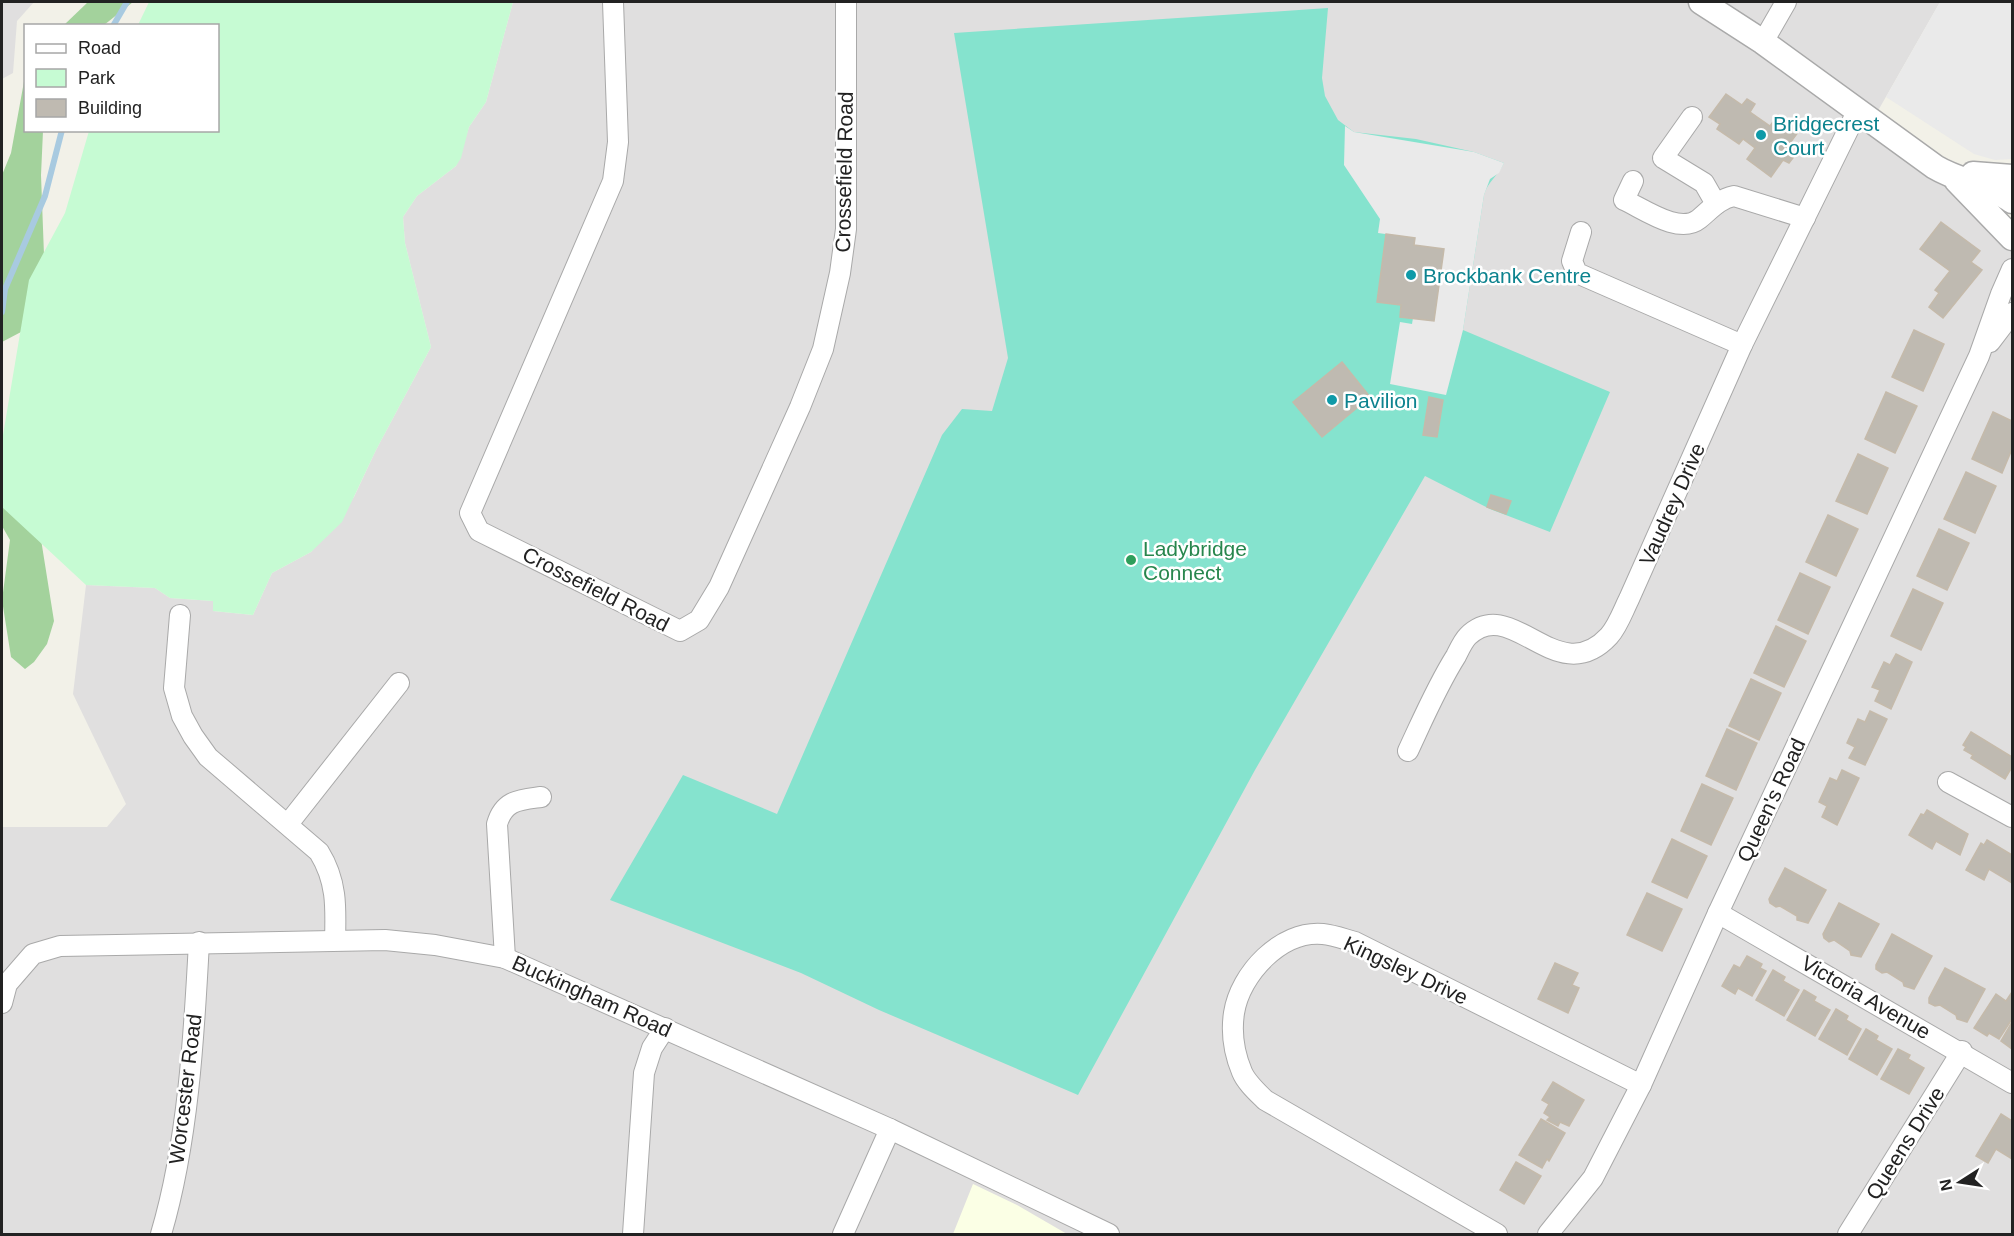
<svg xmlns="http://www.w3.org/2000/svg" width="2014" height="1236" font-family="Helvetica,sans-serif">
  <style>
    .residential { fill: #e0dfdf }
    .education { fill: #fbffe5 }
    .forest { fill: #a3d29c }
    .park { fill: #c6fbd3 }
    .pitch { fill: #85e3ce }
    .parking { fill: #eaeaea }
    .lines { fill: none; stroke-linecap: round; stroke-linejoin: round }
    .stream { stroke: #a8cae0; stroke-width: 6 }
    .building { fill: #bfbab1; stroke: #c5baaa; stroke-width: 1.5 }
    .minor-casing { stroke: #a9a9a9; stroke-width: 22 }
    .tertiary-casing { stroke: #a9a9a9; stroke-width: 27 }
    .minor { stroke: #fff; stroke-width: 20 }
    .tertiary { stroke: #fff; stroke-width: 24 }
    .culture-dot { fill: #0f9aa8; stroke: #fff; stroke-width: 2 }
    .leisure-dot { fill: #2e9e5b; stroke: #fff; stroke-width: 2 }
    .labels { text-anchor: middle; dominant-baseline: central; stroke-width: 5; stroke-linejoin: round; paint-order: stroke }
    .culture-label { font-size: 21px; fill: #0d838f; stroke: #fff; text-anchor: start }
    .street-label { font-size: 21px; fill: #222; stroke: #fff }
    .leisure-label { font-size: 21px; fill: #27864d; stroke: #fff; text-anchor: start }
  </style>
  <rect width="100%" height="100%" fill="#f2f1e8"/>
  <g class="residential">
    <polygon points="2,2 34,2 17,21 13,73 2,79"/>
    <polygon points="513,2 1940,2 1871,123 2012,233 2012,1234 2,1234 2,827 107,827 126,804 73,694 86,585 155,588 170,598 213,601 213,611 253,615 272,573 311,552 354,497 376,450 431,347 405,243 403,217 417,196 456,166 469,127 486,102"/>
  </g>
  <polygon class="education" points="973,1184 1017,1205 1067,1234 953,1234"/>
  <g class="forest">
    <polygon points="88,2 133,2 104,25 64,25"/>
    <polygon points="25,76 26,130 43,131 41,175 44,255 21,332 2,342 2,175 11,153"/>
    <polygon points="2,447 36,508 54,621 47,644 34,662 25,669 11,657 2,600 10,540 2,526"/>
  </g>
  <polygon class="park" points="149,2 513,2 486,102 469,127 461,158 456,166 417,196 403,217 405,243 431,347 376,450 342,522 311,552 272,573 253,615 213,611 213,601 170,598 155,588 86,585 2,507 2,441 29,280 65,213 89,131 218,130 218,26 138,25"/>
  <path class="pitch" d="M1328,8L1322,78L1325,96L1338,120L1354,132L1416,139L1474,152L1504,163C1498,176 1488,181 1484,195L1463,330L1610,392L1550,532L1490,509L1425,476L1255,770L1078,1095L879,1010L801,973L610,900L683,775L777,814L942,435L962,409L992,411L1008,358L954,33Z"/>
  <g class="parking">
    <polygon points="1940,2 2012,2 2012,159 1995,160 1974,154 1886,97"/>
    <polygon points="1345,126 1354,132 1474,152 1504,163 1499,173 1490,179 1484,195 1463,330 1446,395 1390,384 1400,322 1412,324 1413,318 1434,321 1444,249 1414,245 1415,238 1378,233 1380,219 1344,165"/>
  </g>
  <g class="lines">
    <g class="stream">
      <polyline points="113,26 127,2"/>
      <polyline points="2,312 5,289 45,196 62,130"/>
    </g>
  </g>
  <g class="building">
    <polygon points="1726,94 1742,105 1747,99 1755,104 1750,112 1770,126 1778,115 1799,131 1787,147 1796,154 1789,163 1783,160 1771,177 1747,159 1755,148 1743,139 1739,144 1717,129 1720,124 1709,117"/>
    <polygon points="1941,222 1980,251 1971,262 1982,270 1943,318 1929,307 1939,293 1935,290 1950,271 1920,249"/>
    <polygon points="1386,234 1415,238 1414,245 1444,249 1434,321 1400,317 1401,305 1377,302"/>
    <polygon points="1914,330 1944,344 1923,391 1892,377"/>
    <polygon points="1342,362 1370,397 1322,437 1293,402"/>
    <polygon points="1886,392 1917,406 1895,453 1865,439"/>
    <polygon points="1429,397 1443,400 1437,437 1423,435"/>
    <polygon points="1993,412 2012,421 2012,449 2002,473 1972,459"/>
    <polygon points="1858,454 1888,468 1867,514 1836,501"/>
    <polygon points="1966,472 1996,486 1975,533 1944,519"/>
    <polygon points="1491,495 1511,501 1506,514 1487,507"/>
    <polygon points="1828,515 1858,529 1836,576 1806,562"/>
    <polygon points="1939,529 1969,543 1947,590 1917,576"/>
    <polygon points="1800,573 1830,587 1808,634 1778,620"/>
    <polygon points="1913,589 1943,603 1921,650 1891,636"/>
    <polygon points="1776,626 1806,641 1784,687 1754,673"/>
    <polygon points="1896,654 1912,662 1891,709 1875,701 1880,690 1872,687 1884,662 1890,665"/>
    <polygon points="1751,679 1781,693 1759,740 1729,726"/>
    <polygon points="1870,711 1887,719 1865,765 1849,758 1855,747 1847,743 1858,719 1865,722"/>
    <polygon points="1727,729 1757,743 1736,790 1706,776"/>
    <polygon points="1971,732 2012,757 2012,767 2005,779 1971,758 1973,755 1964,750 1966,747 1963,745"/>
    <polygon points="1842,770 1859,778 1837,825 1822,817 1827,806 1819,802 1830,778 1837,781"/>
    <polygon points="1702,784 1733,798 1711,845 1681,831"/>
    <polygon points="1927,810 1968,834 1960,855 1936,841 1932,849 1909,835 1921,814 1924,815"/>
    <polygon points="1672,839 1707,856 1687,898 1652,882"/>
    <polygon points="1987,840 2012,855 2012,883 1989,869 1984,880 1966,870 1981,843 1984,845"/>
    <polygon points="1785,868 1826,890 1808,923 1797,920 1797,916 1780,906 1776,907 1770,903 1769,899"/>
    <polygon points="1647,893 1682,909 1662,951 1627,935"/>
    <polygon points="1839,903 1879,924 1861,957 1851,955 1850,951 1834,940 1829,942 1824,938 1823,934"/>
    <polygon points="1892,934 1932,956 1914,989 1904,986 1903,982 1887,972 1882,973 1876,969 1876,965"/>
    <polygon points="1747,956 1762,964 1760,968 1766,971 1752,996 1738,988 1735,994 1722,986 1734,965 1740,968"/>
    <polygon points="1555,963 1578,973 1572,985 1579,988 1568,1013 1538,999"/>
    <polygon points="1945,968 1985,989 1967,1022 1957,1019 1956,1015 1940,1005 1935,1006 1929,1003 1929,998"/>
    <polygon points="1773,970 1785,977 1783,981 1799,990 1784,1016 1756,1000"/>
    <polygon points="1804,990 1816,997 1814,1001 1830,1010 1815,1036 1787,1020"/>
    <polygon points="2012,992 2012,1019 1999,1039 1989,1033 1987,1036 1974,1028 1996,994 2006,1001"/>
    <polygon points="1836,1009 1848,1016 1846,1020 1861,1029 1847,1055 1819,1039"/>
    <polygon points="2012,1022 2012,1049 2001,1041"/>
    <polygon points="1866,1029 1878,1036 1876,1040 1892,1049 1877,1075 1849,1059"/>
    <polygon points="1898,1049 1910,1055 1908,1059 1924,1068 1909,1094 1881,1079"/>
    <polygon points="1553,1082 1584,1100 1569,1126 1560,1122 1558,1126 1547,1120 1550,1117 1544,1113 1549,1104 1542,1100"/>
    <polygon points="2001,1114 2012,1121 2012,1159 1996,1149 1988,1163 1976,1156"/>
    <polygon points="1541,1119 1565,1133 1549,1161 1547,1159 1542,1168 1519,1155"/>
    <polygon points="1516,1162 1541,1176 1524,1204 1500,1190"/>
  </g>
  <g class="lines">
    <g class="minor-casing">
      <g id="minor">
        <polyline points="613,2 618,142 613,181 470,513 479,531 680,631 699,620 719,587 800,407 823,349 840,273 846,229 846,2"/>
        <polyline points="1763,42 1786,2"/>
        <polyline points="1692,117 1663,158 1704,183 1716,204"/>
        <path d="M1633,181L1624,200C1644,209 1679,235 1699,219C1711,209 1719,199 1734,196L1805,218"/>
        <polyline points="1581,232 1572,261 1577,273 1742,345"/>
        <polyline points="1990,342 2012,313"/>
        <path d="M180,615L174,688L182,716L193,736L208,757L319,852C337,881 336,907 335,940"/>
        <path d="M1408,751C1423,719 1437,686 1456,656C1459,650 1463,641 1468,636C1512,593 1557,692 1609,636C1618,626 1623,611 1629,599L1742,345L1857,112"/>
        <polyline points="1948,782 2012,817"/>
        <polyline points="288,824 399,683"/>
        <polyline points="1718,913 2012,1083"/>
        <path d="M505,958L497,824C504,800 519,800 541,797"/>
        <polyline points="2,1003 7,984 33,954 60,946 385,940 435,945 505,958 890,1129 1109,1234"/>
        <path d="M161,1234C188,1143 194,1037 199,942"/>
        <polyline points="633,1234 644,1073 652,1048 665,1028"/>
        <polyline points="843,1234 890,1129"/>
        <path d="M1497,1234L1265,1100C1257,1092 1246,1082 1242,1072C1234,1053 1231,1033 1234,1013C1240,974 1281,930 1323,934C1333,935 1344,939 1355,942L1641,1085"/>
        <polyline points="1548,1234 1593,1178 1641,1085 1718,913 1979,356 2001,294 2012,269"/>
        <polyline points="1848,1234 1962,1051"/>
      </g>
    </g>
    <g class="tertiary-casing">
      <g id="tertiary">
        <path d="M1701,2L1763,42L1935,167C1960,182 1990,185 2012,201"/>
        <polyline points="1973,174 2012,177"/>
        <polyline points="1957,181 2012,238"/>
      </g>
    </g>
    <use href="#minor" class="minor"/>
    <use href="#tertiary" class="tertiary"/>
  </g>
  <g class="culture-dot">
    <circle cx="1761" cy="135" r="6"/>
    <circle cx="1411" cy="275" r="6"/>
    <circle cx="1332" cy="400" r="6"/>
  </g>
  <circle class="leisure-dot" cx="1131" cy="560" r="6"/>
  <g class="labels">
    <g class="culture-label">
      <text x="1773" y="123">Bridgecrest<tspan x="1773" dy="24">Court</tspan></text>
      <text x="1423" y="275">Brockbank Centre</text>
      <text x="1344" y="400">Pavilion</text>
    </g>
    <g class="street-label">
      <text transform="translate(844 172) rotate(-89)">Crossefield Road</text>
      <text transform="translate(1672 504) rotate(-66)">Vaudrey Drive</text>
      <text transform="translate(596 589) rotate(27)">Crossefield Road</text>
      <text transform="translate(1771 800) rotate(-65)">Queen's Road</text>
      <text transform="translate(1406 970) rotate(25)">Kingsley Drive</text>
      <text transform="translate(592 996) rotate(24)">Buckingham Road</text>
      <text transform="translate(1866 997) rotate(30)">Victoria Avenue</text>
      <text transform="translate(185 1089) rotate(-83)">Worcester Road</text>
      <text transform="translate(1905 1143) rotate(-58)">Queens Drive</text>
    </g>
    <g class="leisure-label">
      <text x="1143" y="548">Ladybridge<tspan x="1143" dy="24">Connect</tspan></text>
    </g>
  </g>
  <rect width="2014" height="1236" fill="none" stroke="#222222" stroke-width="6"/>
  <rect x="24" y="24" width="195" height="108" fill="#ffffff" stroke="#a7a7a7" stroke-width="1.5"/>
  <rect x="36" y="44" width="30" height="9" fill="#ffffff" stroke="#a7a7a7" stroke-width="1.5"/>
  <text x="78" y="54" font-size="18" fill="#222222">Road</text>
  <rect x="36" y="69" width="30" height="18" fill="#c6fbd3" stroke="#a7a7a7" stroke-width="1.5"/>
  <text x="78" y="84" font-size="18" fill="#222222">Park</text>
  <rect x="36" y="99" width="30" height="18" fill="#bfbab1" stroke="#a7a7a7" stroke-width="1.5"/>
  <text x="78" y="114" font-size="18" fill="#222222">Building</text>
  <g transform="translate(1960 1182) rotate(258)" stroke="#ffffff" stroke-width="4.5" paint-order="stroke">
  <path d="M0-4.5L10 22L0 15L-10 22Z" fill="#222222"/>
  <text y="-9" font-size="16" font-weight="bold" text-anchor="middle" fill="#222222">N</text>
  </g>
</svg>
